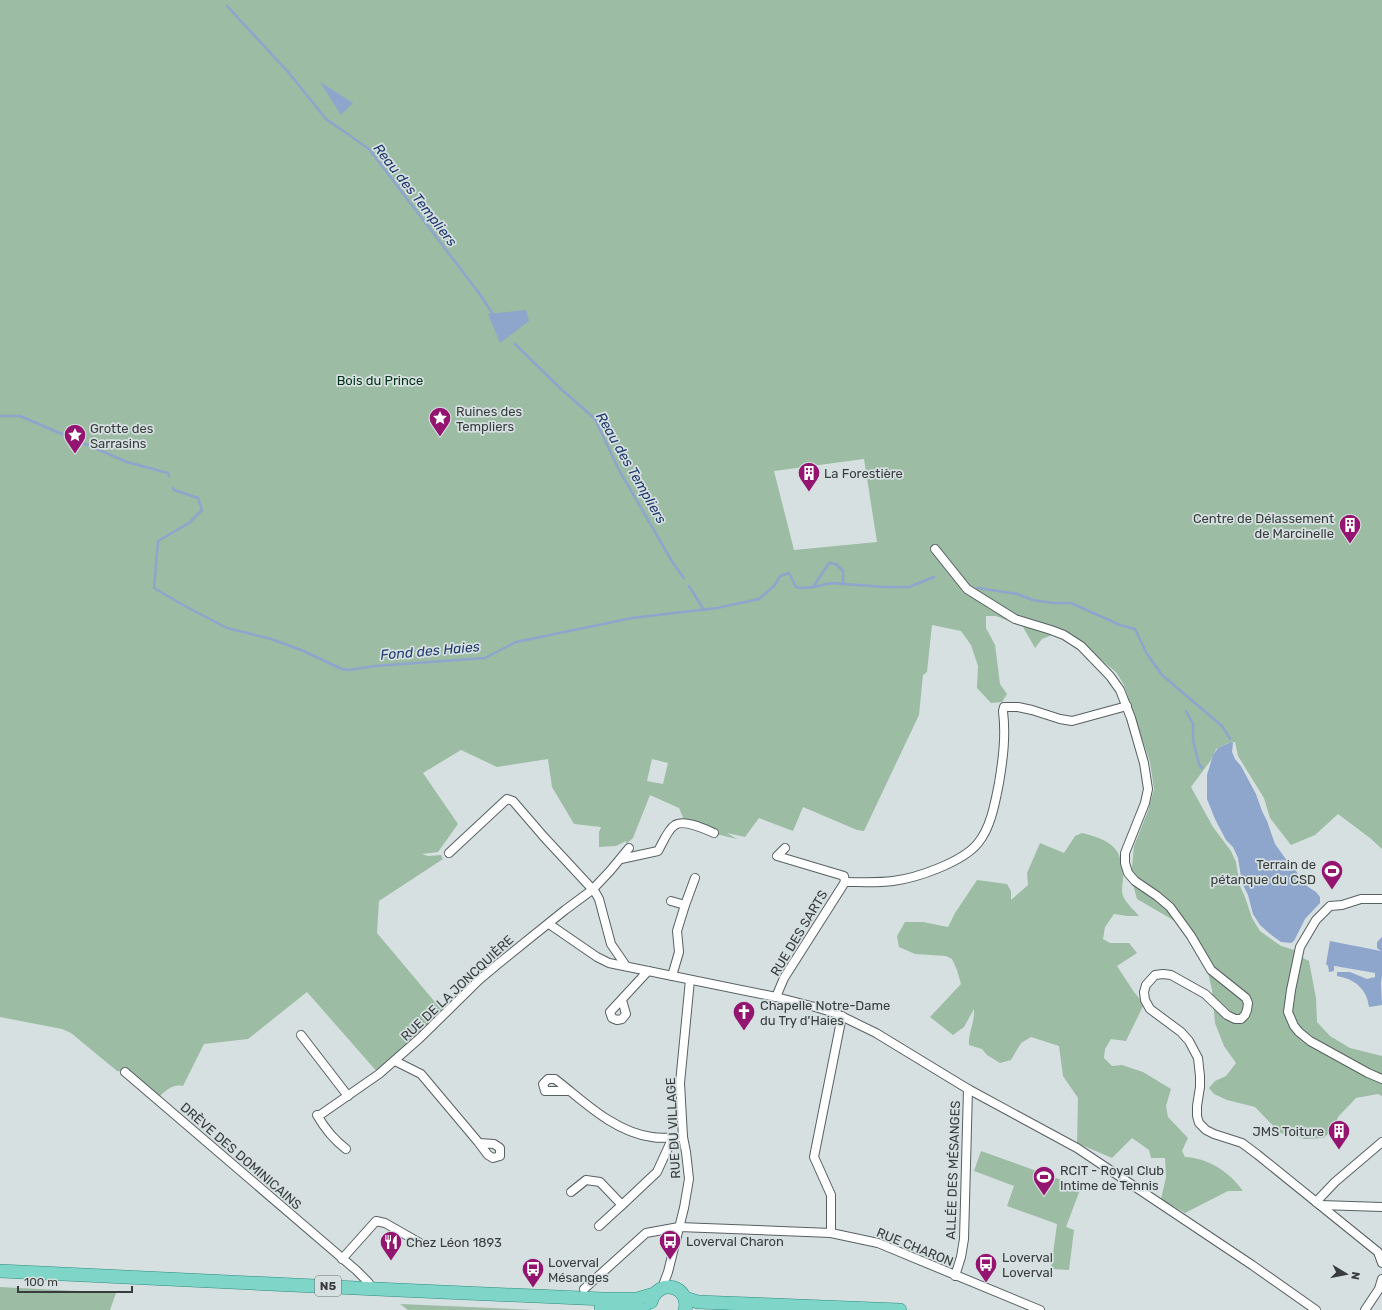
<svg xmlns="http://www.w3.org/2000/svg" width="1382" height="1310" font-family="Rubik,sans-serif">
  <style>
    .green { fill: #9cbca4; fill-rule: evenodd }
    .water { fill: #8ea5cc }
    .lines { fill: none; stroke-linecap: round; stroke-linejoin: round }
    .stream { stroke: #8ea5cc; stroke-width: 2.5 }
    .street-casing { stroke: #586061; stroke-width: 10 }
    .primary-casing { stroke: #2e8d80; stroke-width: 14 }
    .street { stroke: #fff; stroke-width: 8 }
    .primary { stroke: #7ed5c8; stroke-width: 13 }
    .labels { text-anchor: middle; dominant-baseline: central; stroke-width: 3.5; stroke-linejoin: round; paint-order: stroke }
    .shield { fill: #d7e0e1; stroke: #686d6e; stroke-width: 1 }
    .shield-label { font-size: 12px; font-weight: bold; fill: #383c3c }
    .park-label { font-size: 13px; fill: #003418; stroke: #d7e0e1 }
    .poi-label { font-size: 13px; fill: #383c3c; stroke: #d7e0e1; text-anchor: start }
    .street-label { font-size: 13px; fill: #383c3c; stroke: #d7e0e1 }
    .water-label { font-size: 14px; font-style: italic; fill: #1f3a6c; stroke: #d7e0e1 }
  </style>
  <rect width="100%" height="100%" fill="#d7e0e1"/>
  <g class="green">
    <path d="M0,0H1382V849L1370,838L1338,814L1315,835L1291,845L1270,818L1264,798L1238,756L1235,742L1228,743L1216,749L1211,760L1191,787L1213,827L1231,851L1236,862L1240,886L1245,897L1252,918L1260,931L1281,946L1298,951L1303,958L1309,961L1316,998L1317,1022L1330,1036L1350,1048L1382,1056V1096L1378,1094L1356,1098L1338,1117L1334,1129L1323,1138L1305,1139L1280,1133L1255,1107L1227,1100L1214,1094L1209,1088L1215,1081L1226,1076L1236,1063L1224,1046L1215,1023L1212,990L1204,955L1180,924L1137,899L1131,877L1134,846L1148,811L1154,789L1150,762L1124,685L1116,672L1089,650L1057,633L1042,639L1035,648L1023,627L996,616H986V628L995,645L1000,684L1007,694L1002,702L991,703L977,688L978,666L971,645L961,631L932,625L927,672L923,675L919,715L864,831L857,830L803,807L793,831L759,818L745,837L727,833L737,839L687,827L679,808L650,795L633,838L626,844V841L616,846L599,847V832L601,827L574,824L552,787L548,759L497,767L461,750L423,773L458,824L438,852L422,854L428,856L441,855L443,859L379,901L377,933L445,1014L379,1074L307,992L248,1039L204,1044L183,1086C172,1084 167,1090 159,1097L131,1073L117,1071L71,1033L62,1029L0,1017ZM864,459L877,542L794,550L774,471ZM652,759L668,763L663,784L647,781Z"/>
    <path d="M1082,833C1110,840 1123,847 1123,878C1123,883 1121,891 1123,896C1126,903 1134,910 1139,916H1127L1114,914L1105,927L1103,939L1110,943H1129L1137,953L1117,966L1134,992L1144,1004L1126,1041L1111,1039L1105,1049L1104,1058L1112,1066L1122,1065L1143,1072L1171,1089L1166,1106L1168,1117L1188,1138L1182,1151L1185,1157C1208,1158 1230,1172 1243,1191H1228L1185,1213L1161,1199L1166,1177L1165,1158H1151L1149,1150L1132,1138L1112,1158L1077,1143L1078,1098L1063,1076L1059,1046L1031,1037L1021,1043L1011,1060L1000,1063L987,1055L982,1049L969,1045C968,1033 975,1022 974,1009L964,1027L953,1035L930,1017L961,984L957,970L952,959L946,956L915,954L899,947L897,936L905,922H923L948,927L955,913L977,880L1007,884L1011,891V900L1028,885L1027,873L1040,843L1064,853L1075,836Z"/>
    <polygon points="981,1151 1081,1187 1066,1227 1074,1230 1069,1270 1051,1269 1057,1224 1007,1206 1014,1186 974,1171"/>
    <polygon points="0,1287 116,1293 110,1310 0,1310"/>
    <polygon points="400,1304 536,1310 408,1310"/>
  </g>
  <g class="water">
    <polygon points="320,82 353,103 341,115"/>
    <polygon points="526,310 529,321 500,343 488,314"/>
    <polygon points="1231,742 1233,743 1232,752 1235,759 1241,766 1256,794 1262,811 1267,821 1275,844 1288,862 1294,867 1300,878 1307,886 1316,892 1320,897 1320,903 1305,919 1294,941 1291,943 1281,942 1270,934 1260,925 1253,914 1248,895 1242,883 1238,858 1233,847 1226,840 1215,819 1207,799 1207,775 1213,755 1218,748"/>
    <path d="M1382,937V975L1381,983L1382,1005L1369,1007C1367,989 1355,979 1337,976V972H1350L1367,979L1375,977V973L1335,966H1334V971L1329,972L1328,966L1326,964L1330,941L1381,951L1377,948V942Z"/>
  </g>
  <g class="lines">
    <g class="stream">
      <polyline points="227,6 289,73 326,119 369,149 479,293 494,316"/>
      <polyline points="515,344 561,389 595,419 619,470 673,563 684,578"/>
      <polyline points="0,416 20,416 127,462 168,473 169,476"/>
      <polyline points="173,488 174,490 198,498 202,510 189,523 158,541 154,588 183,605 227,628 271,639 301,650 342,669 349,670 375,666 485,658 516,642 632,618 717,608 759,599 774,586 780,576 789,573 796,587 802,588 813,587 831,583 884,587 909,587 934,577"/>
      <polyline points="689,586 704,610"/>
      <polyline points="813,587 829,563 836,564 843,571 843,584"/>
      <polyline points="975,590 978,588 1017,594 1033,600 1052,603 1071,603 1120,625 1135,629 1147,654 1162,675 1222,726 1230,739"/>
      <polyline points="1186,711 1193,724 1193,740 1199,764 1202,768"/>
    </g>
    <g class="street-casing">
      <g id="street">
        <polyline points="935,549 967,589 1015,619 1051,630 1064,635 1081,646 1110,676 1120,690 1131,718 1144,763 1148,789 1145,803 1125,853 1125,863 1128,873 1135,881 1157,896 1170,907 1191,936 1211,970 1246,998 1248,1003 1247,1010 1245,1015 1241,1019 1235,1019 1227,1015 1205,994 1171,975 1163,974 1155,975 1146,985 1144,992 1145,1000 1150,1009 1181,1032 1189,1041 1198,1058 1200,1076 1200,1087 1197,1106 1197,1116 1199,1123 1206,1130 1214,1134 1242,1143 1258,1155 1378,1252 1382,1263"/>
        <polyline points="785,848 777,856 844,876 845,882"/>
        <polyline points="449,853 507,799 513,801 544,837 595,892 599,899 611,944 626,966"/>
        <path d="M621,859L658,851C662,844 668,829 675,825C684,819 705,829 714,833"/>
        <polyline points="1382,899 1361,899 1342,905 1330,906 1316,920 1300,947 1291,990 1288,1012 1294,1026 1299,1032 1310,1041 1368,1073 1382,1079"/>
        <polyline points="671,901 685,905"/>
        <polyline points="549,924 597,957 609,963 776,997 815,1007 835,1013 876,1033 968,1089 1077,1148 1252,1265 1316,1310"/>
        <polyline points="672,976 679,952 677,931 685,905 695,878"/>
        <path d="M776,997L784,978L845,882C861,882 877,883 893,881C917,878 963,862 978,843C991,827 995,803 999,783C1003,759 1006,736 1003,711L1004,707H1018L1032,710L1060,719L1072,721L1127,706"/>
        <polyline points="622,1000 626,1014 622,1019 617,1020 612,1018 610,1012 648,971"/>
        <polyline points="301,1035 348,1096"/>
        <polyline points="395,1061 421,1074 479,1143 488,1155 493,1158 500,1156 500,1148 494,1144 479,1143"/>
        <polyline points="125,1072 356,1270 368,1282 372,1288"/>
        <path d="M570,1091L555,1079H548L543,1084L545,1091H570C594,1111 621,1133 652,1137C662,1139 673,1137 683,1137"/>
        <path d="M346,1149C333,1139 325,1129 317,1115H320L379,1074L420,1038L479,980L498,964L565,910L592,890L610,871L629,848"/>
        <polyline points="571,1192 586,1180 600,1182 622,1205 657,1172 673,1137"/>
        <polyline points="1316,1202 1335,1182 1382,1142"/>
        <polyline points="1320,1205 1382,1207"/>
        <polyline points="599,1226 622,1205"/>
        <polyline points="831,1233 831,1195 814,1157 842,1016"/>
        <polyline points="342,1259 376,1221 385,1223 420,1243"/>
        <polyline points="955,1276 961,1257 964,1239 968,1089"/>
        <polyline points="662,1288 668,1272 684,1208 689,1179 686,1152 683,1137 680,1083 690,980"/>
        <polyline points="584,1289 646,1233 679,1227 831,1233 878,1243 1040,1310"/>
        <polyline points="1365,1310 1379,1289 1382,1279"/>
      </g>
    </g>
    <g class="primary-casing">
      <g id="primary">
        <polyline points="0,1271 398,1290 603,1299 637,1299 654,1294"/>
        <polyline points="685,1298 698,1302 900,1310"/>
        <path d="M651,1302C658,1277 691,1286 685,1310"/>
        <polyline points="601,1307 644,1310"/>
      </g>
    </g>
    <use href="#street" class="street"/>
    <use href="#primary" class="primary"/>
  </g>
  <defs>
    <g id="sight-pin" transform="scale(1.15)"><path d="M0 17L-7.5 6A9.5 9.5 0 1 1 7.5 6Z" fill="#931570" stroke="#d7e0e1"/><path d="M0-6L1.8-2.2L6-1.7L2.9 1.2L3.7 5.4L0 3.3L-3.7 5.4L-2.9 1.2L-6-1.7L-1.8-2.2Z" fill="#fff"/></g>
    <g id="building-pin" transform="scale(1.15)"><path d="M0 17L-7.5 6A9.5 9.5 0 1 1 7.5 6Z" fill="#931570" stroke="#d7e0e1"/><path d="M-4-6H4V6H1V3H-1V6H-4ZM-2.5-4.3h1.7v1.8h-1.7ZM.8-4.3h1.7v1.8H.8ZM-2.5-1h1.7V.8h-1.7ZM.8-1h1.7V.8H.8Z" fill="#fff"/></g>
    <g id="stadium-pin" transform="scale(1.15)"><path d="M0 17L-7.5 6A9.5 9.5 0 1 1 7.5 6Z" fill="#931570" stroke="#d7e0e1"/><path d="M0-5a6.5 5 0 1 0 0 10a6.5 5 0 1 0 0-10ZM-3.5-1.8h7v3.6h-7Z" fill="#fff"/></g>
    <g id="church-pin" transform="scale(1.15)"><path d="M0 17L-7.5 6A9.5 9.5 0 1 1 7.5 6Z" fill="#931570" stroke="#d7e0e1"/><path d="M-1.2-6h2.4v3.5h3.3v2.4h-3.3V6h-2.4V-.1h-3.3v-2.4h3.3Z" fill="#fff"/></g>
    <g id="bus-pin" transform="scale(1.15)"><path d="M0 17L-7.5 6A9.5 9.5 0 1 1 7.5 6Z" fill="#931570" stroke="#d7e0e1"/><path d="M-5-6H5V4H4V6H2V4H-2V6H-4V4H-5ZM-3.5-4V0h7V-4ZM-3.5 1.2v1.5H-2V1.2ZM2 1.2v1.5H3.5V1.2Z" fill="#fff"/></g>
    <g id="restaurant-pin" transform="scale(1.15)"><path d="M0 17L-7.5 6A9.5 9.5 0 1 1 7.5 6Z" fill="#931570" stroke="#d7e0e1"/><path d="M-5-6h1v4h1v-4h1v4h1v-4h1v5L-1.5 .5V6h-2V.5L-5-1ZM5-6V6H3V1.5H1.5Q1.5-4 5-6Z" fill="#fff"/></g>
  </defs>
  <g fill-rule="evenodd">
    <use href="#sight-pin" x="440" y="418"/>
    <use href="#sight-pin" x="75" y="435"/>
    <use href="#building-pin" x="809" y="473"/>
    <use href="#building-pin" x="1350" y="525"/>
    <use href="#stadium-pin" x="1332" y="871"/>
    <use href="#church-pin" x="744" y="1012"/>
    <use href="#building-pin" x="1339" y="1131"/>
    <use href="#stadium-pin" x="1044" y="1177"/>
    <use href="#bus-pin" x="670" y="1241"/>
    <use href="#restaurant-pin" x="391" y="1242"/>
    <use href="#bus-pin" x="986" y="1264"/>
    <use href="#bus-pin" x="533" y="1269"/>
  </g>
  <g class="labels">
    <rect class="shield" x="315" y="1276" width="26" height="20" rx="3"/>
    <g class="shield-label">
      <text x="328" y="1286">N5</text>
    </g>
    <g class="park-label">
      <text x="380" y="380">Bois du Prince</text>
    </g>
    <g class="poi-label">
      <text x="456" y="411">Ruines des<tspan x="456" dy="15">Templiers</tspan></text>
      <text x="90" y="428">Grotte des<tspan x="90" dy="15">Sarrasins</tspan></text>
      <text x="824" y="473">La Forestière</text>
      <text x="1334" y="518" text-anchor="end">Centre de Délassement<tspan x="1334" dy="15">de Marcinelle</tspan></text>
      <text x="1316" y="864" text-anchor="end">Terrain de<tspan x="1316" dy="15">pétanque du CSD</tspan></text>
      <text x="760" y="1005">Chapelle Notre-Dame<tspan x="760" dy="15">du Try d'Haies</tspan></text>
      <text x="1324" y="1131" text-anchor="end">JMS Toiture</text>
      <text x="1060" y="1170">RCIT - Royal Club<tspan x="1060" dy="15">Intime de Tennis</tspan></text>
      <text x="686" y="1241">Loverval Charon</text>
      <text x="406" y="1242">Chez Léon 1893</text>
      <text x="1002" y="1257">Loverval<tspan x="1002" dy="15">Loverval</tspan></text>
      <text x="548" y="1262">Loverval<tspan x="548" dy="15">Mésanges</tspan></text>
    </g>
    <g class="street-label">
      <text transform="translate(799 933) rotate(-59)">RUE DES SARTS</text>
      <text transform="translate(457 988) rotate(-43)">RUE DE LA JONCQUIÈRE</text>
      <text transform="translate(673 1128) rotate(-93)">RUE DU VILLAGE</text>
      <text transform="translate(241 1156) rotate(41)">DRÈVE DES DOMINICAINS</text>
      <text transform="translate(953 1170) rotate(-88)">ALLÉE DES MÉSANGES</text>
      <text transform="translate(915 1247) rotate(22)">RUE CHARON</text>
    </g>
    <g class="water-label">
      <text transform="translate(415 195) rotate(52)">Reau des Templiers</text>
      <text transform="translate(631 468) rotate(60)">Reau des Templiers</text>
      <text transform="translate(430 651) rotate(-5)">Fond des Haies</text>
    </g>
  </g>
  <g transform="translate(1346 1274) rotate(100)" stroke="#d7e0e1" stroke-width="3" paint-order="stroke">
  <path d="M0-3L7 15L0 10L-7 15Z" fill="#383c3c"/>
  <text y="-6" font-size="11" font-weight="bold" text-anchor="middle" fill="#383c3c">N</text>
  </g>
  <path d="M18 1286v6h114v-6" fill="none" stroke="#383c3c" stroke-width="2"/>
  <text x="24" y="1286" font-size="12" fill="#383c3c" stroke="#d7e0e1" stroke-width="3" paint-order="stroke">100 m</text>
</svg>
